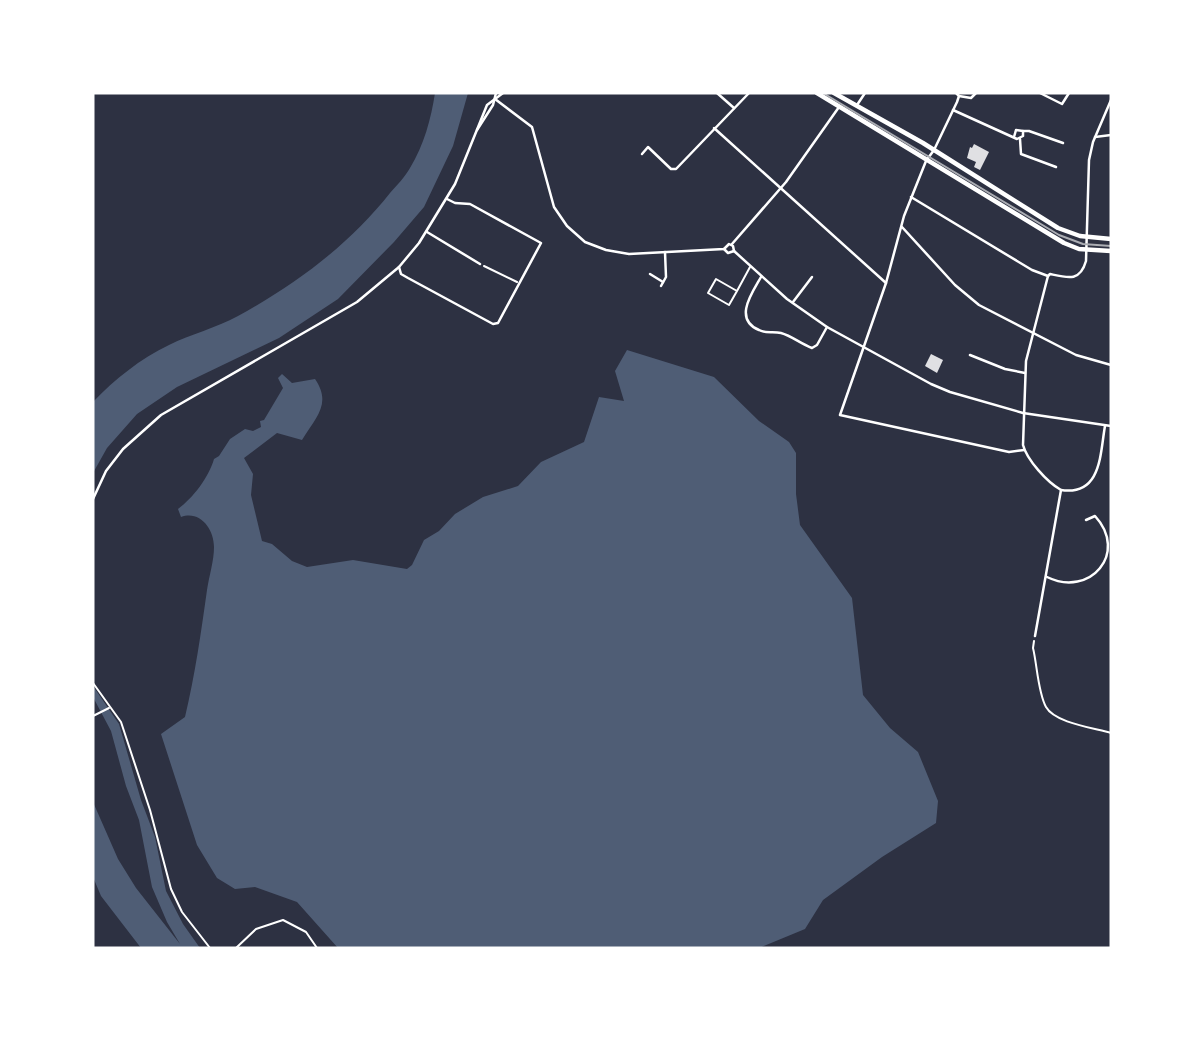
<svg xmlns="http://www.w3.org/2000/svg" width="1204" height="1041" font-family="'Alegreya Sans',sans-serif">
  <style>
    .water { fill: #4f5d75 }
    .building { fill: #e0e0e3 }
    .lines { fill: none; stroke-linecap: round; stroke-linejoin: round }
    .path { stroke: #fff; stroke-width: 2 }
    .service { stroke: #fff; stroke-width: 2 }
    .minor { stroke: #fff; stroke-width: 2.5 }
    .secondary { stroke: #fff; stroke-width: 4.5 }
    .tram { stroke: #abadb3; stroke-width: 2 }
  </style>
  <rect width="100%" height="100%" fill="#2d3142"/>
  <g class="water">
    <path d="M435,93H468L453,146L424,207L394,242L338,299L279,338L177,387L137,414L107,448L93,473V402C115,379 140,359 169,345C191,334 216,328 238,316C296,284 349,245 390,193C397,185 405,177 410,168C424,145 431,119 435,93Z"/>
    <path d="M627,350L714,377L759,421L789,442L796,453V494L800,525L852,598L863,695L890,728L918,752L938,801L936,823L882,857L823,900L805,929L759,948H338L297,902L255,887L235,889L217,878L197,845L161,734L185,717C195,675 201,633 207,590C209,576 214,561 214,547C214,529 200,510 181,517L178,509C193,498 209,477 214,459L219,456L230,439L245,429L253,431L261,427L260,421L264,420L283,388L278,378L282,374L292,383L315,379C332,404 316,417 302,440L277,433L244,458L253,474L251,495L262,541L272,544L292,561L307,567L353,560L407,569L412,565L424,540L439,531L455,514L483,497L518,486L541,462L584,442L599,397L624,401L615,371Z"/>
    <polygon points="93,686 119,724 141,800 155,837 166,891 183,924 200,948 141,948 101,896 93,877 93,802 118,859 136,888 180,944 167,922 152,887 139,820 126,786 111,731 93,697"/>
  </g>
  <g class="building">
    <polygon points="974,144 989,152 980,170 974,167 976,162 967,158 970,147 972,148"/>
    <polygon points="931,354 943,360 937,373 925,366"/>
  </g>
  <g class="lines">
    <g class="path">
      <polyline points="484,266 517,282"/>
      <path d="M1034,641L1033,648C1037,664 1038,693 1046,707C1055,723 1094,728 1111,733"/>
      <polyline points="93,683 121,722 150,810 171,889 182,912 210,948"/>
      <polyline points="93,716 109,708"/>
      <polyline points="236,948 256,929 283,920 306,932 317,948"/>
    </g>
    <polyline class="service" points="737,291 729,305 708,293 716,279 737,291 750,267"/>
    <g class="minor">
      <polyline points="717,93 734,108"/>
      <polyline points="956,93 959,96 957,102 934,150 926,161 904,216 886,283 840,415 1009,452 1024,450"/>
      <polyline points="1040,93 1062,104 1069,93"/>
      <polyline points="959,96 971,98 976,93"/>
      <polyline points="495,99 532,127 554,207 567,226 585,242 606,250 629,254 724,249 729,244 733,246 734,251"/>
      <polyline points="857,105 865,93"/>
      <polyline points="953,110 1017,139 1023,136 1023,131 1016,130 1014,137"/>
      <polyline points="714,128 886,283"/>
      <polyline points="477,130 493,105 496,93"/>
      <polyline points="1023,131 1029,131 1063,143"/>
      <polyline points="1095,137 1111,135"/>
      <polyline points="1020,139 1021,154 1056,167"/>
      <polyline points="642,154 648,147 671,169 676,169 749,93"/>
      <path d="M911,197L1032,270L1048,276L1050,274C1068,278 1080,282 1086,261L1089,160L1093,142L1111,100"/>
      <polyline points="902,227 955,285 979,305 1076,355 1111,365"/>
      <polyline points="427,232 480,264"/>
      <polyline points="732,244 786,182 839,107"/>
      <polyline points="724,249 728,253 734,251"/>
      <polyline points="734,251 787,299 827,327 931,384 950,392 1023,413 1111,426"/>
      <polyline points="399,267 401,274 408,278 493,324 498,323 541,243 470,204 455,203 447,199"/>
      <polyline points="650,274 663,282"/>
      <path d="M761,277C752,293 733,319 759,330C766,334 773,331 781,333C792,336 801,344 812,348L817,345L827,327"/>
      <polyline points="661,286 666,277 665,252"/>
      <polyline points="793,302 812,277"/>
      <polyline points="970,355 1005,369 1025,373"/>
      <path d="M1061,490C1102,496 1100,453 1105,426"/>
      <polyline points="93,499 106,471 123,449 161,415 357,302 399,267 419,243 455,184 487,105 503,93"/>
      <path d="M1047,577C1090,598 1129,553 1095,516L1086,520"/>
      <path d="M1035,636L1061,490C1047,482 1027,460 1023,445L1026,361L1048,276"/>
    </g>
    <g class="secondary">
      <polyline points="817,93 1064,243 1079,249 1111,251"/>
      <polyline points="834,93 923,143 1058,228 1080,236 1111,239"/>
    </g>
    <polyline class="tram" points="823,93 1059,235 1083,244 1111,246"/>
  </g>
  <rect width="1204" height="1041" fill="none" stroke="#ffffff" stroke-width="189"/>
</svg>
